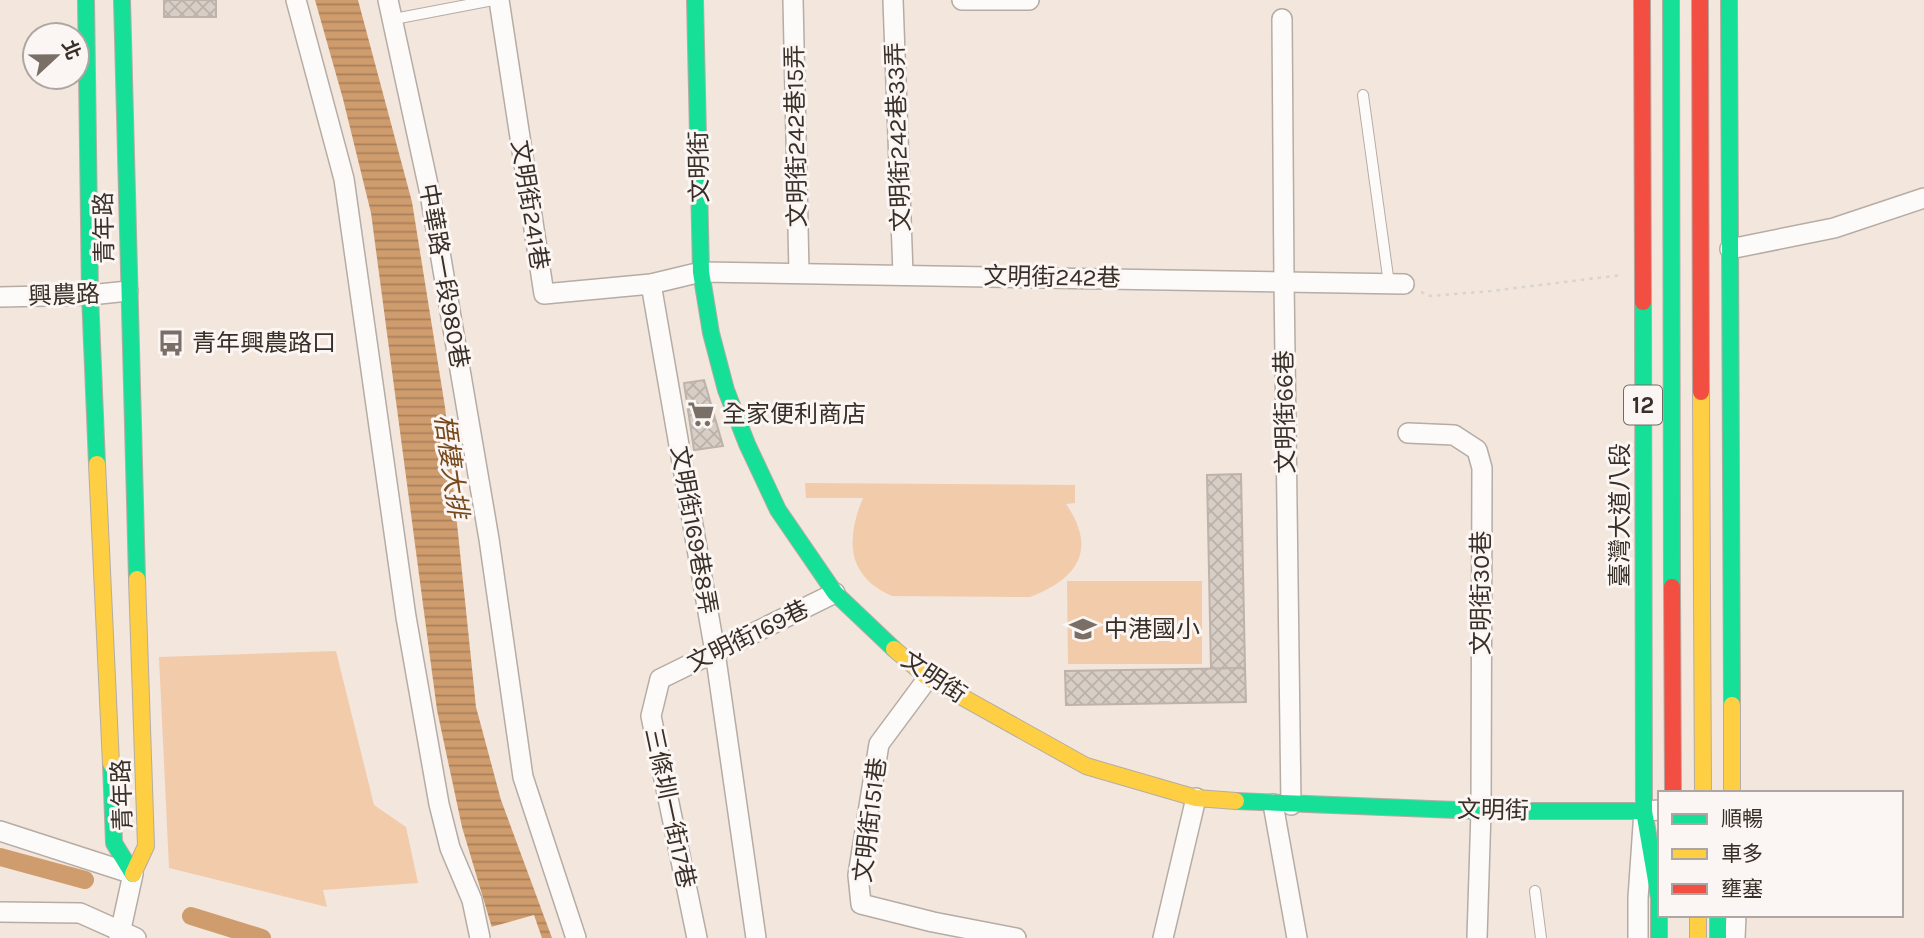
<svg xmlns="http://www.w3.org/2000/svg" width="1924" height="938" font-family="Karla,'Noto Sans TC',sans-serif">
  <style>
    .park { fill: #f2cbaa }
    .water { fill: url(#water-rules) }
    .pier { fill: #f3e6dc }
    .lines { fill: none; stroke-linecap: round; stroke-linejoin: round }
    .canal { stroke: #cf9c6e; stroke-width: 18 }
    .building { fill: url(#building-cross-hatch); stroke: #bdb3ab; stroke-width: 2 }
    .lane-casing { stroke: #b5aca4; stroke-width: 12 }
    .street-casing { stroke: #b5aca4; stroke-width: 22 }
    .fast-casing { stroke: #b5aca4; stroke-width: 18 }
    .slow-casing { stroke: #b5aca4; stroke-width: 18 }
    .jam-casing { stroke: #b5aca4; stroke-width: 18 }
    .path { stroke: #d8d4d1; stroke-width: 2.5; stroke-dasharray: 3.5 5; stroke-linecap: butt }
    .lane { stroke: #fdfbfa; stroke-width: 10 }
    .street { stroke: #fdfbfa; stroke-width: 19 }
    .fast { stroke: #16e098; stroke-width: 16 }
    .slow { stroke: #ffcf43; stroke-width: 16 }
    .jam { stroke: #f24e42; stroke-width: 16 }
    .labels { text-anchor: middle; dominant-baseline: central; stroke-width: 6; stroke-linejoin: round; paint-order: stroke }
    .shield { fill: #fbf6f3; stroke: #726b65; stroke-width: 2 }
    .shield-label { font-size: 23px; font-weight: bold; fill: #382f28 }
    .street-label { font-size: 24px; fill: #382f28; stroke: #fbf6f3 }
    .poi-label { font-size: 24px; fill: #382f28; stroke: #fbf6f3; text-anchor: start }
    .water-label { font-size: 26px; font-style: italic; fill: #78491d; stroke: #fbf6f3 }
  </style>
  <defs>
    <pattern id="water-rules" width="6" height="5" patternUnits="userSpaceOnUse" patternTransform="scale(1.75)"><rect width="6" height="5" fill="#cf9c6e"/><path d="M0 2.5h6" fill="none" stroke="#a9805a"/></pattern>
    <pattern id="building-cross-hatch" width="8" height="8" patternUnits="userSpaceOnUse" patternTransform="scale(1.75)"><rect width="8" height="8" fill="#d8cec6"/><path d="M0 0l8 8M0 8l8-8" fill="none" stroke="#bab1aa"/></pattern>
  </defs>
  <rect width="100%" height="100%" fill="#f3e6dc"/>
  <g class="park">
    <path d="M805,483L1075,485V503L1066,504C1098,550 1077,579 1030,597L892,596C846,576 846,539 863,498H806Z"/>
    <polygon points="1067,581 1202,581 1202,664 1068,664"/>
    <polygon points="336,651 374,805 406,827 418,883 323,890 327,907 169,868 159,657"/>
  </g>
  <polygon class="water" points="315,0 358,0 412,202 445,407 476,707 501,800 552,938 495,938 462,827 437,710 371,213 343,99"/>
  <polygon class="pier" points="534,915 542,938 491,938 487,928"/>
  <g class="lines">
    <g class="canal">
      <polyline points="0,857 85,880"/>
      <polyline points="191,916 262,938"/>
    </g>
  </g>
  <g class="building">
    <rect x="164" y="0" width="52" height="17"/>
    <polygon points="704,380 723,446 694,450 684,383"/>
    <polygon points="1241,474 1245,668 1211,669 1207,475"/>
    <polygon points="1245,668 1246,702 1066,705 1065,671"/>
  </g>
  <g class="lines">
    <g class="lane-casing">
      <g id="lane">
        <polyline points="394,19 493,0"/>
        <polyline points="1363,95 1389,284"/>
        <polyline points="1535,891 1541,938"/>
      </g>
    </g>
    <g class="street-casing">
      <g id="street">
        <polyline points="296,0 344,179 406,617 439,804 450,848 472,900 480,938"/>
        <polyline points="388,0 430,194 489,539 523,777 576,938"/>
        <polyline points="499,0 544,294 651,284 701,272 1404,284"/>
        <polyline points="793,0 799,273"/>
        <polyline points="893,0 903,274"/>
        <polyline points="962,0 1029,0"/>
        <polyline points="1282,19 1284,281 1291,805"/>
        <polyline points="1730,249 1834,228 1924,198"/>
        <polyline points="651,284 715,652 756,938"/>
        <polyline points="0,297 90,295 128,291"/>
        <polyline points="1408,433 1454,435 1477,450 1482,468 1481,811 1477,938"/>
        <polyline points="928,678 879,744 858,875 861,904 933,922 1016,938"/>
        <polyline points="1273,804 1297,938"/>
        <polyline points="0,831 133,874 119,938"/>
        <polyline points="0,912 80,913 136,938"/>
        <polyline points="697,938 651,716 660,679 835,593"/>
        <polyline points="1163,938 1196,798"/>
        <polyline points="1638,938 1638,898 1644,811 1660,810"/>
        <polyline points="1735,938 1736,915"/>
      </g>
    </g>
    <g class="fast-casing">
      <g id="fast">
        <polyline points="86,0 90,295 97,464"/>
        <polyline points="122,0 137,579"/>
        <polyline points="695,0 701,272 711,333 726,390 747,444 778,510 835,593 894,649"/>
        <polyline points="1671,0 1672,587"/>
        <polyline points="1729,0 1732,705"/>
        <polyline points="1643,302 1644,811 1659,898"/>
        <polyline points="111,764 114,843 133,874"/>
        <polyline points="1236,801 1481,811 1644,811"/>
        <polyline points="1659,898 1659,938"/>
        <polyline points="1718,915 1718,938"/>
      </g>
    </g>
    <g class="slow-casing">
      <g id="slow">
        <polyline points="1701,392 1703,793"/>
        <polyline points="97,464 111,764"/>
        <polyline points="894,649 928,678 1086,766 1196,798 1236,801"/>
        <polyline points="1732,705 1732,793"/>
        <polyline points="133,874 146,846 137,579"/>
        <polyline points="1698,915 1698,938"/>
      </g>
    </g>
    <g class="jam-casing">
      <g id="jam">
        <polyline points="1642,0 1643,302"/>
        <polyline points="1700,0 1701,392"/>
        <polyline points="1672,587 1673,793"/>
      </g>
    </g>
    <polyline class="path" points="1421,292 1430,296 1491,291 1622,275"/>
    <use href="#lane" class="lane"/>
    <use href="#street" class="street"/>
    <use href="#fast" class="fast"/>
    <use href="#slow" class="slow"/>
    <use href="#jam" class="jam"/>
  </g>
  <defs>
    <g id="bus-bare" transform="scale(2.1)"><path d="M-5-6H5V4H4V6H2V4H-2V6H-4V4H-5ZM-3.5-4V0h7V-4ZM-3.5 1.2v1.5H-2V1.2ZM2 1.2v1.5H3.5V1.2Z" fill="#796f67" stroke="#fbf6f3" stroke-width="2.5" paint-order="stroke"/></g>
    <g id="supermarket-bare" transform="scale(2.1)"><path d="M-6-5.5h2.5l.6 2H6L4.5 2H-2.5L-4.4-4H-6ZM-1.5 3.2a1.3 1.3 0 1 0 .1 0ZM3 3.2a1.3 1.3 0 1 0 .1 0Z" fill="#796f67" stroke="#fbf6f3" stroke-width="2.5" paint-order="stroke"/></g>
    <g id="school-bare" transform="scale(2.1)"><path d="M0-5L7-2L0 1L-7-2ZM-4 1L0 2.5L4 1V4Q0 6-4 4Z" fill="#796f67" stroke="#fbf6f3" stroke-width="2.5" paint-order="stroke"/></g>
  </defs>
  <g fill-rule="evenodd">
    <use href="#bus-bare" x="171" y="343"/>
    <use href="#supermarket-bare" x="701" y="414"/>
    <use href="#school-bare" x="1083" y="629"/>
  </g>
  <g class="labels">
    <rect class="shield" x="1624" y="385.5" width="38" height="39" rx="5"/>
    <g class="shield-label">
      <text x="1643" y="405">12</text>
    </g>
    <g class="street-label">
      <text transform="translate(796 136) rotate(-91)">文明街242巷15弄</text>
      <text transform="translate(898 137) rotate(-92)">文明街242巷33弄</text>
      <text transform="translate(699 167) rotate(-91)">文明街</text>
      <text transform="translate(530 205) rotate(81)">文明街241巷</text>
      <text transform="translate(104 228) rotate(-91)">青年路</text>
      <text transform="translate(444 276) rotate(80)">中華路一段980巷</text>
      <text transform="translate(1052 277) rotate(1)">文明街242巷</text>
      <text transform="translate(64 295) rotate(-2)">興農路</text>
      <text transform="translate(1285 412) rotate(-91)">文明街66巷</text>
      <text transform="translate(1620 515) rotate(-90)">臺灣大道八段</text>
      <text transform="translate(694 530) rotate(80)">文明街169巷8弄</text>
      <text transform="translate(1481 593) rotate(-90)">文明街30巷</text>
      <text transform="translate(748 636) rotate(-26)">文明街169巷</text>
      <text transform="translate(934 677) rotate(34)">文明街</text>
      <text transform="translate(122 795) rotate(-92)">青年路</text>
      <text transform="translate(670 808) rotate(78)">三條圳一街17巷</text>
      <text transform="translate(1493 810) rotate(1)">文明街</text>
      <text transform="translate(870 820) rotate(-83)">文明街151巷</text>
    </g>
    <g class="poi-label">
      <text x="192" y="343">青年興農路口</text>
      <text x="722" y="414">全家便利商店</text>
      <text x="1104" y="629">中港國小</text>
    </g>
    <g class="water-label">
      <text transform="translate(451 466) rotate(82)">梧棲大排</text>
    </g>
  </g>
  <rect x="1658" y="791" width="245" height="126" fill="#fbf6f3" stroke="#ada6a2" stroke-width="2"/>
  <rect x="1672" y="814" width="35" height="10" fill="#16e098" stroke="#ada6a2" stroke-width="2"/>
  <text x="1721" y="826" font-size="21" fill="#382f28">順暢</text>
  <rect x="1672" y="849" width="35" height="10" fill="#ffcf43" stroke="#ada6a2" stroke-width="2"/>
  <text x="1721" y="861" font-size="21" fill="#382f28">車多</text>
  <rect x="1672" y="884" width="35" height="10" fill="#f24e42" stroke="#ada6a2" stroke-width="2"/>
  <text x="1721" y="896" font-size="21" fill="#382f28">壅塞</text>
  <g transform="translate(56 56) rotate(68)"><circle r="33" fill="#fbf6f3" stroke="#ada6a2" stroke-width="2"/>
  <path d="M0-5L12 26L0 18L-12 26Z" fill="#796f67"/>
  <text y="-10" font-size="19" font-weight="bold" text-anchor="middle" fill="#382f28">北</text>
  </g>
</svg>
